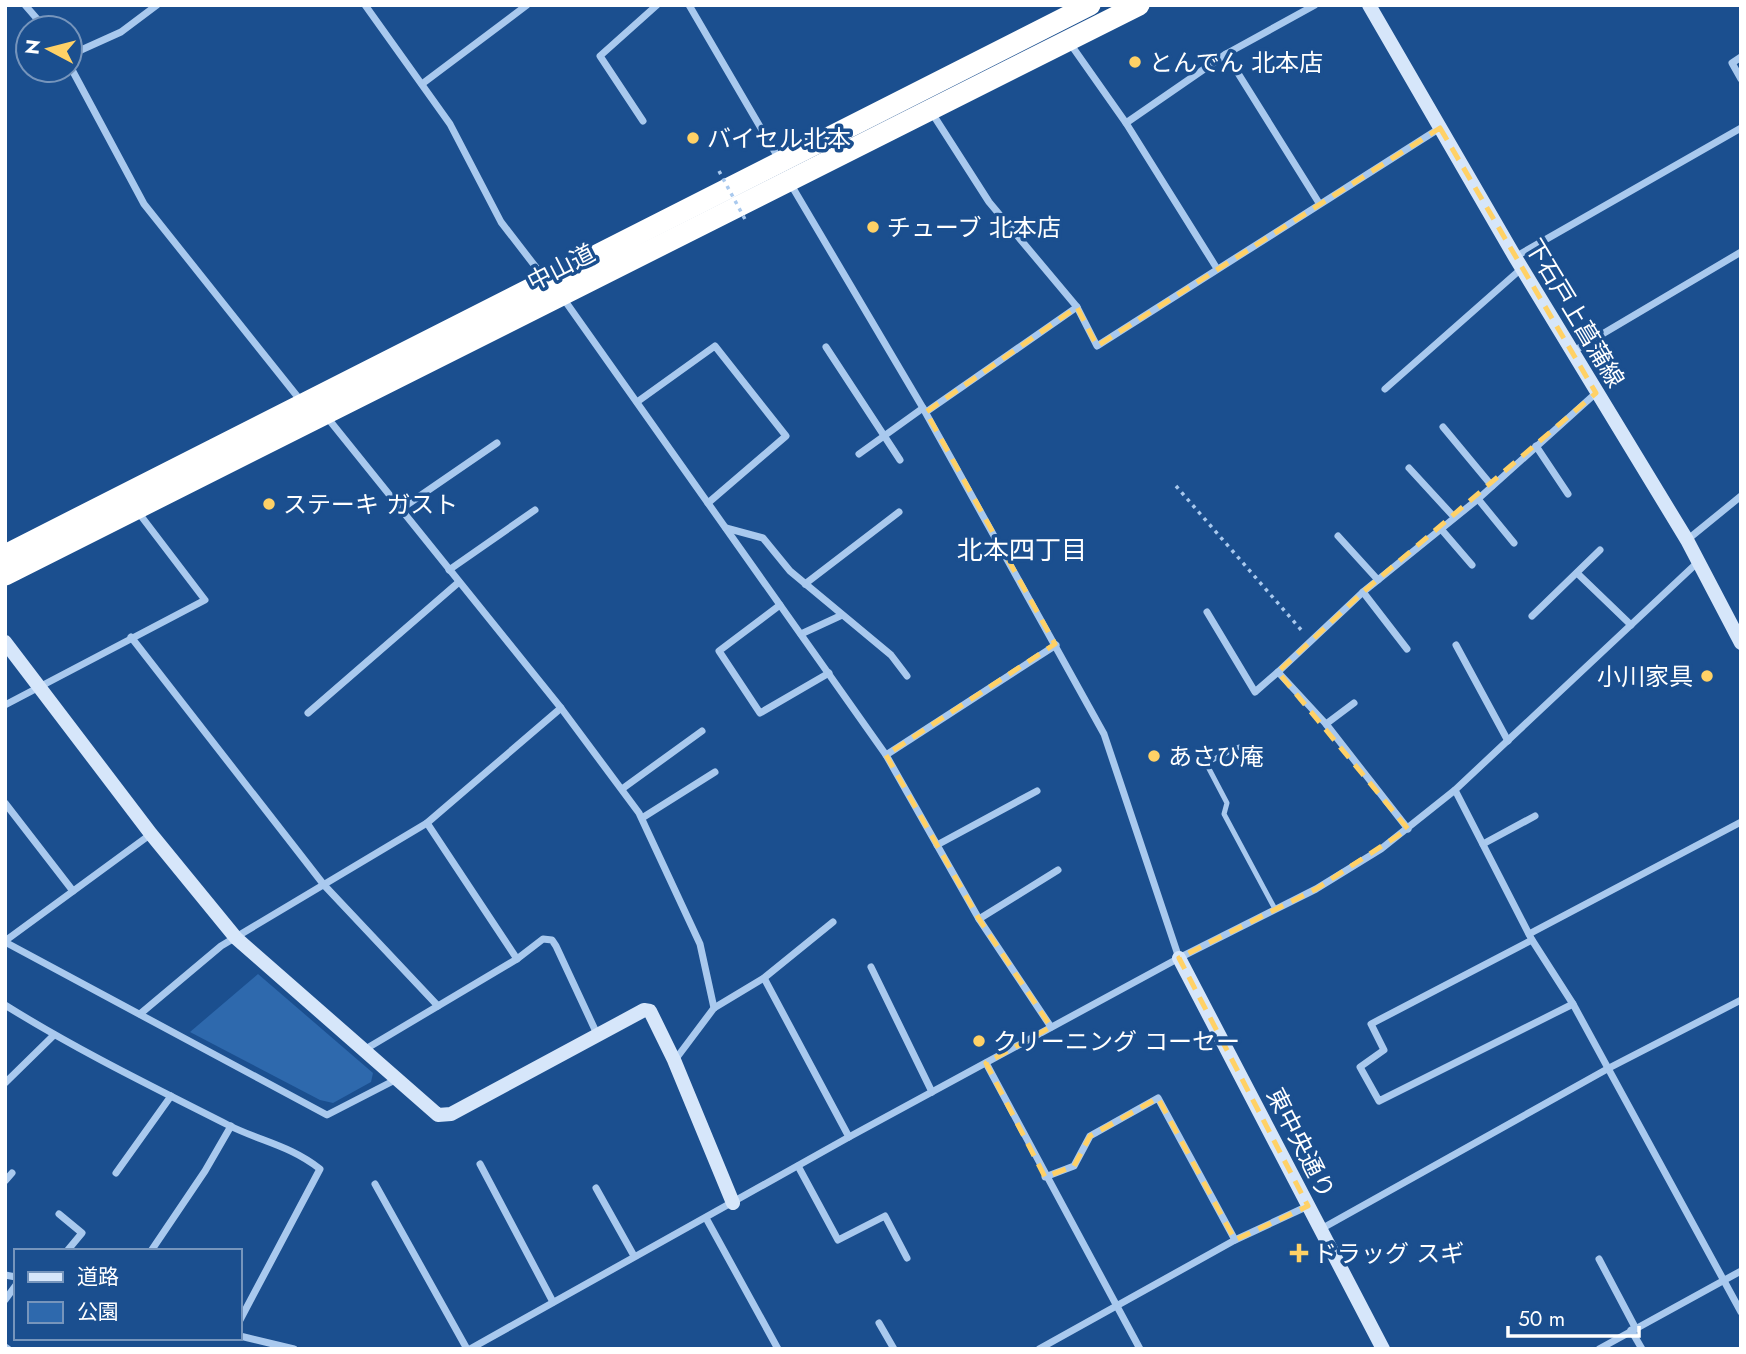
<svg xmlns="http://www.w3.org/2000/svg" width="1746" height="1354" font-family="Jost,'Noto Sans JP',sans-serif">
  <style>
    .green { fill: #2e69ad }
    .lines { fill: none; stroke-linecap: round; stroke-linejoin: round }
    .path { stroke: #a9c9ee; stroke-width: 3.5; stroke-dasharray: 3.5 5; stroke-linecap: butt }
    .lane { stroke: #a9c9ee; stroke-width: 5 }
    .street { stroke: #a9c9ee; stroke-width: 7 }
    .secondary { stroke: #d6e6fa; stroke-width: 14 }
    .highway { stroke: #fff; stroke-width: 21 }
    .path-bridge { stroke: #a9c9ee; stroke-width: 3.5; stroke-dasharray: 3.5 5; stroke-linecap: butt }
    .marked { fill: none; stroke: #ffd166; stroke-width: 5; stroke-dasharray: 14 9; stroke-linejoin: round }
    .poi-dot { fill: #ffd166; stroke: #1b4f8f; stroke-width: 2.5 }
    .labels { text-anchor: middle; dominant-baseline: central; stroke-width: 7; stroke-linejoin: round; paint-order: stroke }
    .poi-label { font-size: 24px; fill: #fff; stroke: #1b4f8f; text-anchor: start }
    .street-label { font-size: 24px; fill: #fff; stroke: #1b4f8f }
    .neighbourhood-label { font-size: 26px; fill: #fff; stroke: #1b4f8f }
  </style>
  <rect width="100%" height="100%" fill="#1b4f8f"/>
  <polygon class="green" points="258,974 373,1073 371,1082 333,1103 320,1100 190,1032"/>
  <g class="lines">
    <polyline class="path" points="1176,486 1303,632"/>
    <polyline class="lane" points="1239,747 1206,763 1227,803 1224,814 1275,909"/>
    <g class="street">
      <polyline points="25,5 45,28"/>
      <polyline points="365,5 450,124 501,222 545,279"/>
      <polyline points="689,5 779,159"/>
      <polyline points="1069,42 1126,123 1216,267"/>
      <polyline points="1226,54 1319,203"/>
      <polyline points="70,55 121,32 157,5"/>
      <polyline points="1741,57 1732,63 1741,79"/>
      <polyline points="70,66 144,204 301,401"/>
      <polyline points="422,84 527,5"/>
      <polyline points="932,113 989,202 1077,307 1097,346 1440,128"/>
      <polyline points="643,121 600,56 657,5"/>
      <polyline points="1126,123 1226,54 1315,5"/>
      <polyline points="790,183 923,408 1104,734 1179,958"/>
      <polyline points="1515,257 1741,128"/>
      <polyline points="563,298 886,755 979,919 1051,1027"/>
      <polyline points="826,347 900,460"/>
      <polyline points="1572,352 1741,252"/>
      <polyline points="1385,389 1521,269"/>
      <polyline points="637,402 715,346 786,436 708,503"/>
      <polyline points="926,412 1077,307"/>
      <polyline points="326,416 561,708 639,813 700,944 714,1008"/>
      <polyline points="1443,427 1492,486"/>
      <polyline points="1536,446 1568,494"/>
      <polyline points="859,454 923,408"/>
      <polyline points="1409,468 1454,517"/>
      <polyline points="1478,499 1514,543"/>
      <polyline points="401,509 497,443"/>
      <polyline points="726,528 763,538 790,571 891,655 907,676"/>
      <polyline points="1441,529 1472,565"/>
      <polyline points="1338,536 1378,580"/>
      <polyline points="1687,540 1741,496"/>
      <polyline points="449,570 535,510"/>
      <polyline points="1577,573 1631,625"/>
      <polyline points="805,584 899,512"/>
      <polyline points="1363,592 1407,649"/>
      <polyline points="780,605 719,651 760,713 829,673"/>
      <polyline points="1207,612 1255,692 1278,672"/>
      <polyline points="1532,616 1600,550"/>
      <polyline points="801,634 840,616"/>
      <polyline points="131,637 324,885 438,1006"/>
      <polyline points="1456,645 1508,741"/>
      <polyline points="5,705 205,600 138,512"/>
      <polyline points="308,713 459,582"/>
      <polyline points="1326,724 1354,703"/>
      <polyline points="886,755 1056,645"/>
      <polyline points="622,789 702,731"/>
      <polyline points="1455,790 1532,940 1573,1004 1741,1312"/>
      <polyline points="5,803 73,891"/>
      <polyline points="642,818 715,772"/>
      <polyline points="427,823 561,708"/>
      <polyline points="1408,829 1326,724 1278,672 1363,592 1478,499 1596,393"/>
      <polyline points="1483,844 1535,816"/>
      <polyline points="937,845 1037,791"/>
      <polyline points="979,919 1058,870"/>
      <polyline points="1529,934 1741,822"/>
      <polyline points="1532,940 1371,1024 1384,1050 1360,1067 1379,1101 1573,1004"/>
      <polyline points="5,941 151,834"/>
      <polyline points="5,942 327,1115 397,1079"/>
      <polyline points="871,967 932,1092"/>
      <polyline points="764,978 849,1137"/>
      <path d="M5,1005C77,1050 153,1087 228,1125C262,1142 289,1145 320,1169L240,1320"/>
      <polyline points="140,1014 221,946 427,823 517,959"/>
      <polyline points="364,1050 517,959 543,939 552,940 556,946 597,1034"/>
      <polyline points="675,1060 714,1008 764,978 833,922"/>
      <polyline points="986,1063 1140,1349"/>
      <polyline points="5,1083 54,1035"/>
      <polyline points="480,1164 553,1302"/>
      <polyline points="798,1166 838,1240 885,1216 907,1258"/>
      <polyline points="116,1173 171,1096"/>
      <polyline points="1045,1177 1074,1166 1090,1136 1158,1098 1235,1240"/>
      <polyline points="5,1181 12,1173"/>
      <polyline points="375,1184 467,1349"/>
      <polyline points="596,1188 634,1256"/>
      <polyline points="59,1214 82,1233 67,1251"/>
      <polyline points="706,1218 778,1349"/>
      <polyline points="1321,1229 1609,1068 1741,1000"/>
      <polyline points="151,1251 205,1171 231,1126"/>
      <polyline points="1599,1259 1636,1329"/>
      <polyline points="5,1275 16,1277"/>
      <polyline points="5,1300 16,1285"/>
      <polyline points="879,1323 894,1349"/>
      <polyline points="1631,1330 1642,1349"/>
      <polyline points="240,1336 294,1349"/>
      <polyline points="5,1347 8,1349"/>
      <polyline points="470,1349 849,1137 1179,958 1316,889 1381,849 1455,790 1698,562"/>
      <polyline points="1039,1349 1235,1240 1308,1206"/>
      <polyline points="1599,1349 1741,1271"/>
    </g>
    <g class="secondary">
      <polyline points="1369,5 1515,257 1687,540 1741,643"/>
      <polyline points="5,642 151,834 236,938 438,1115 451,1114 644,1010 650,1011 674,1060 733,1203"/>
      <polyline points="1179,958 1383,1349"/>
    </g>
    <g class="highway">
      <polyline points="5,555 1090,5"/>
      <polyline points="5,575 1139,5"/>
    </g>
    <polyline class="path-bridge" points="719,171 747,223"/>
  </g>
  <path class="marked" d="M1440,128L1596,393L1363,592L1278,672L1408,829L1316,889L1179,958L1308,1206L1235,1240L1158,1098L1090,1136L1074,1166L1045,1177L986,1063L1051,1027L979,919L886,755L1055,644L926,412L1077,307L1097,346Z"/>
  <g class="poi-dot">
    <circle cx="1135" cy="62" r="7"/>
    <circle cx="693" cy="138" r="7"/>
    <circle cx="873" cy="227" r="7"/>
    <circle cx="269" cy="504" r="7"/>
    <circle cx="1707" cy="676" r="7"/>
    <circle cx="1154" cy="756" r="7"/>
    <circle cx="979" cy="1041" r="7"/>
    <path d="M1295.5 1242.5h7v7h7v7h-7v7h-7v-7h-7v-7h7z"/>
  </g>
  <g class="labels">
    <g class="poi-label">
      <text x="1149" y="62">とんでん 北本店</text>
      <text x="707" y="138">バイセル北本</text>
      <text x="887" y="227">チューブ 北本店</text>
      <text x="283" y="504">ステーキ ガスト</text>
      <text x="1693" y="676" text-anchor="end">小川家具</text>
      <text x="1168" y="756">あさひ庵</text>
      <text x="993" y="1041">クリーニング コーセー</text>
      <text x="1313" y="1253">ドラッグ スギ</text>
    </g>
    <g class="street-label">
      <text transform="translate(561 267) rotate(-27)">中山道</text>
      <text transform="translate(1575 313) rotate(59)">下石戸上菖蒲線</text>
      <text transform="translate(1301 1143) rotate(63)">東中央通り</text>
    </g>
    <g class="neighbourhood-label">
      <text x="1022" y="550">北本四丁目</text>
    </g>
  </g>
  <rect width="1746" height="1354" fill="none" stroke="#ffffff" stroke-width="14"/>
  <rect x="14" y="1249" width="228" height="91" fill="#1b4f8f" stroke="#7695bc" stroke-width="2"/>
  <rect x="28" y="1272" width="35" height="10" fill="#d6e6fa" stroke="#7695bc" stroke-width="2"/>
  <text x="77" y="1284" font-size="21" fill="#ffffff">道路</text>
  <rect x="28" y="1302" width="35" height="21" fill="#2e69ad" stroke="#7695bc" stroke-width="2"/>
  <text x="77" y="1319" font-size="21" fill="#ffffff">公園</text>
  <g transform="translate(49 49) rotate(277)"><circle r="33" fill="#1b4f8f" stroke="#7695bc" stroke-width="2"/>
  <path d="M0-5L12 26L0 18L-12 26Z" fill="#ffd166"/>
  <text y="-10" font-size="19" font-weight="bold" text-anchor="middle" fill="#ffffff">N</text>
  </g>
  <path d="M1508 1326v10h131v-10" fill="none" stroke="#ffffff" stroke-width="3.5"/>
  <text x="1518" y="1326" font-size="21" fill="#ffffff" stroke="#1b4f8f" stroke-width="5" paint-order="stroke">50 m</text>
</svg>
